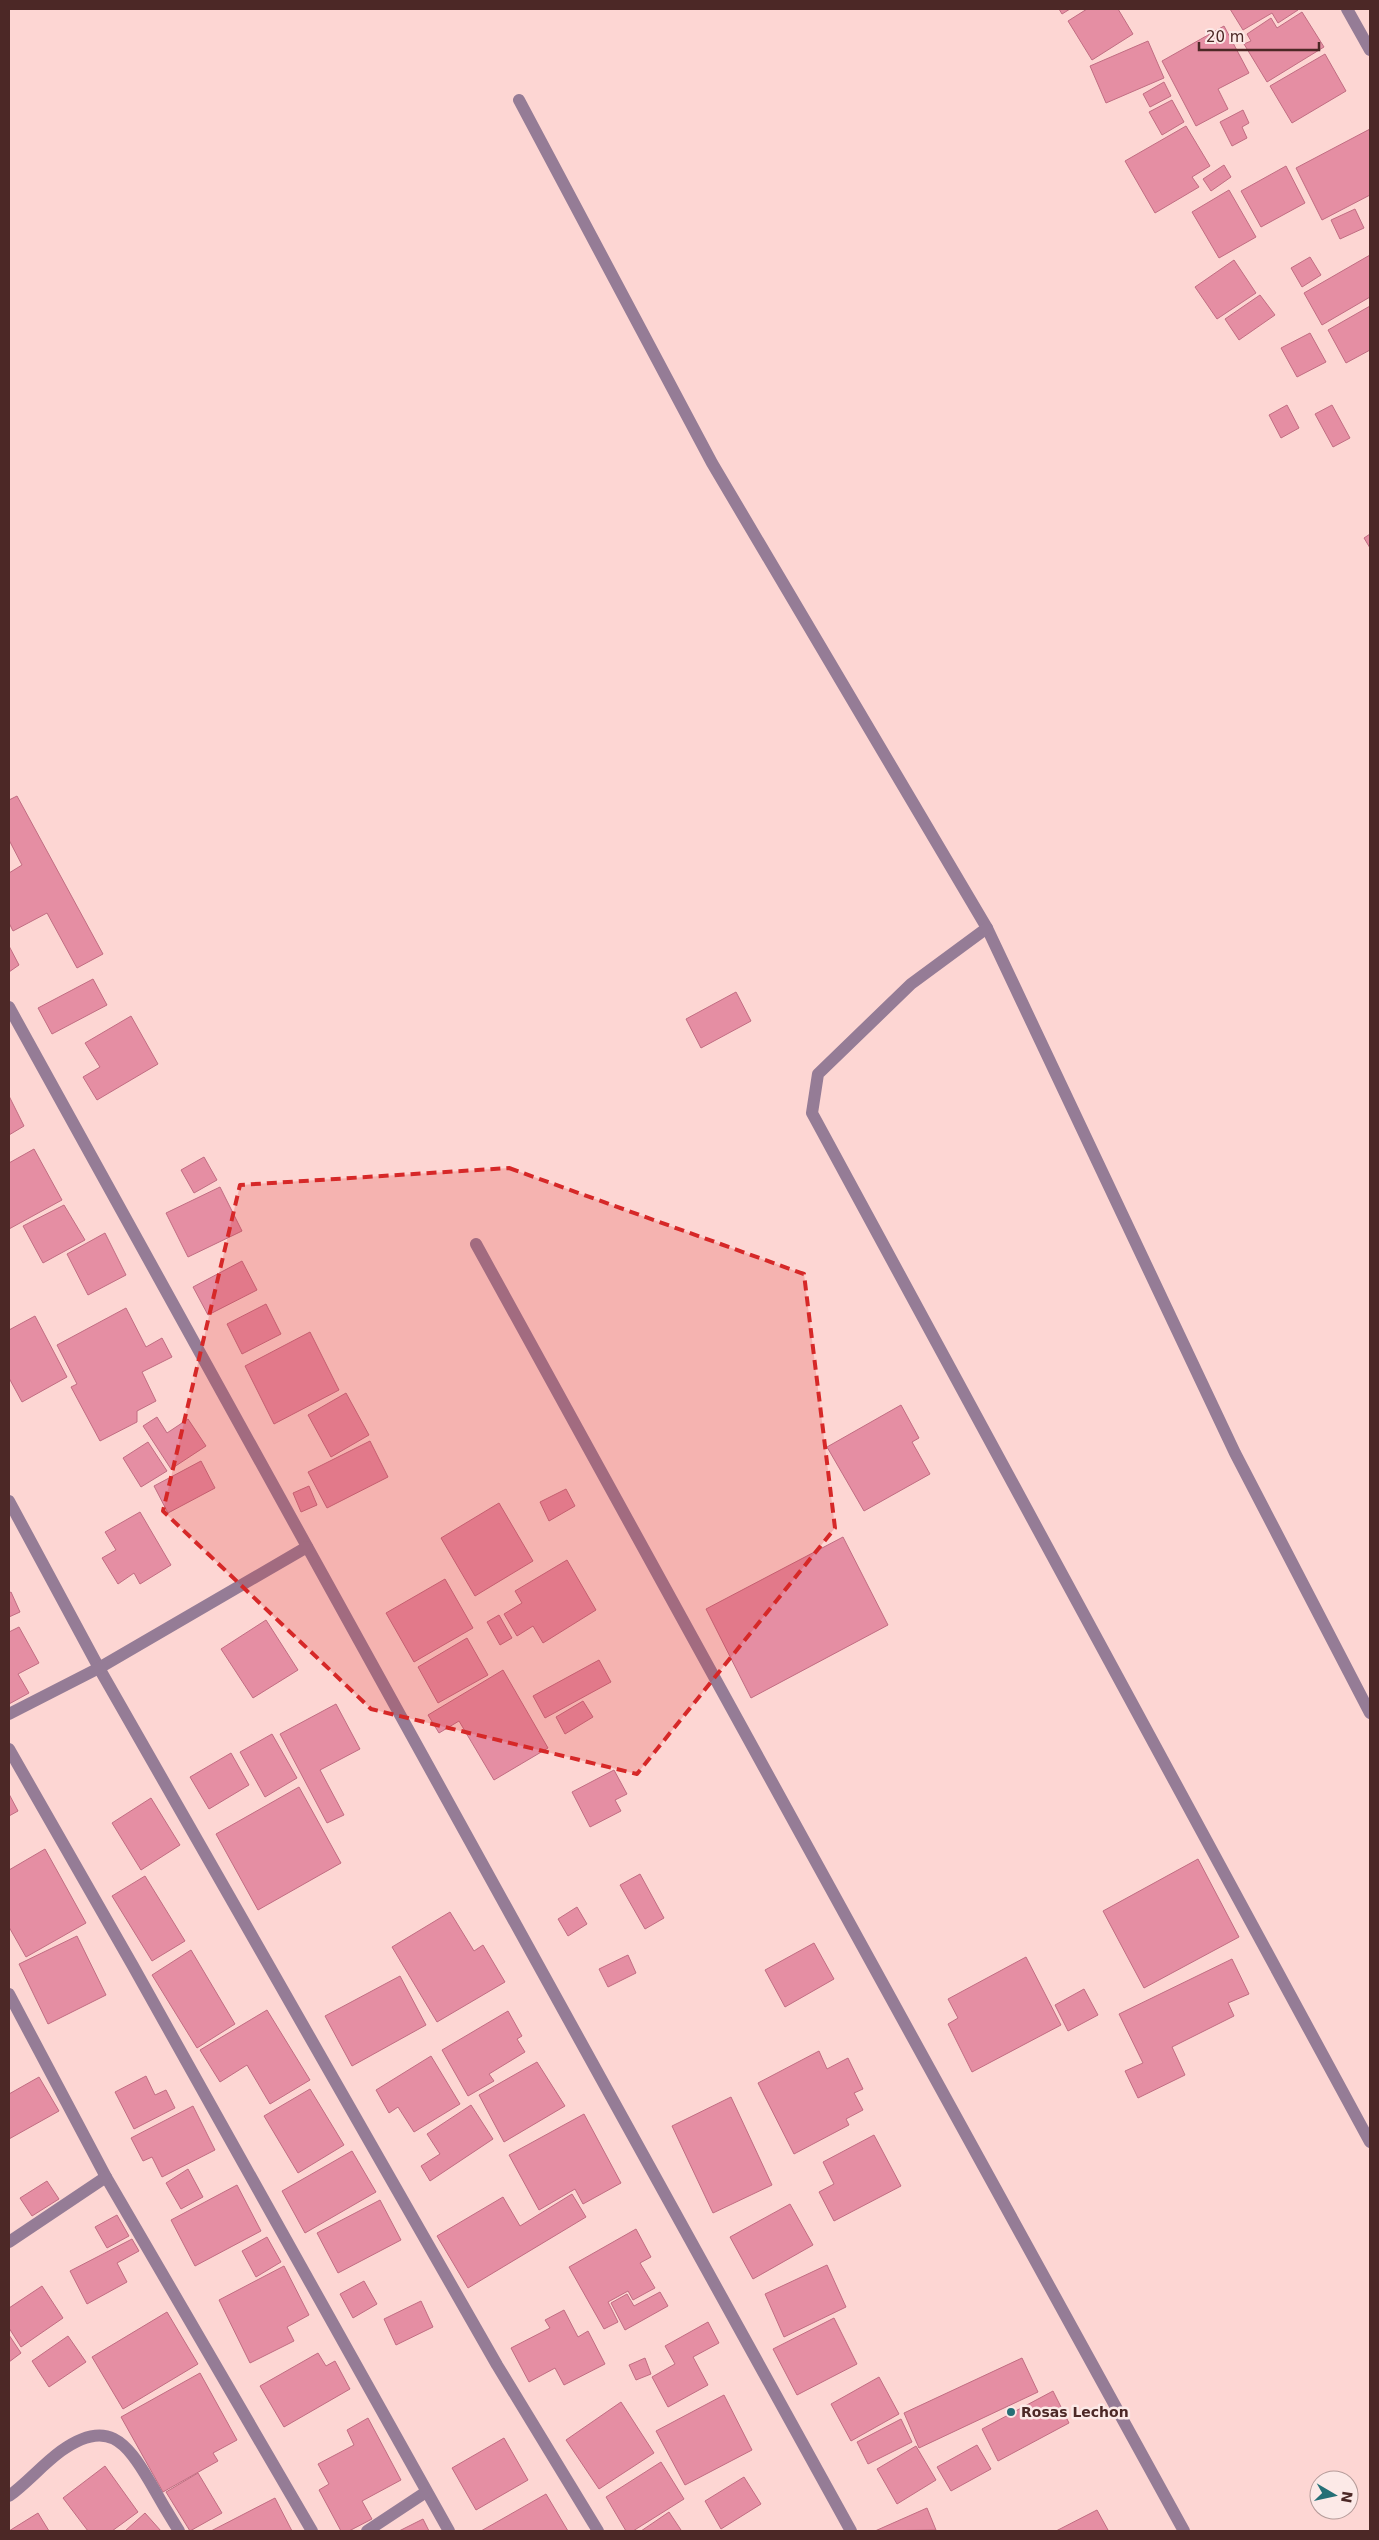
<svg xmlns="http://www.w3.org/2000/svg" width="1379" height="2540" font-family="'DejaVu Sans',sans-serif">
  <style>
    .building { fill: #e58ea3; stroke: #c16d82 }
    .lines { fill: none; stroke-linecap: round; stroke-linejoin: round }
    .minor { stroke: #957c96; stroke-width: 12 }
    .marked { fill: #d62828; fill-opacity: 0.2; stroke: #d62828; stroke-width: 4; stroke-dasharray: 10 6; stroke-linejoin: round }
    .poi-dot { fill: #256f76; stroke: #fce9e7; stroke-width: 2 }
    .labels { text-anchor: middle; dominant-baseline: central; stroke-width: 5; stroke-linejoin: round; paint-order: stroke }
    .poi-label { font-size: 14px; font-weight: bold; fill: #4c2826; stroke: #fce9e7; text-anchor: start }
  </style>
  <rect width="100%" height="100%" fill="#fdd6d3"/>
  <g class="building">
    <polygon points="1059,9 1070,9 1062,14"/>
    <polygon points="1087,9 1118,9 1133,34 1092,60 1068,21"/>
    <polygon points="1230,9 1297,9 1298,10 1278,23 1272,13 1243,30"/>
    <polygon points="1302,12 1324,47 1267,82 1244,44 1251,41 1247,34 1271,18 1277,28"/>
    <polygon points="1224,26 1249,73 1218,89 1228,109 1196,126 1162,61"/>
    <polygon points="1148,41 1164,78 1106,103 1090,66"/>
    <polygon points="1325,54 1346,91 1292,123 1270,86"/>
    <polygon points="1164,82 1171,96 1150,107 1143,94"/>
    <polygon points="1172,100 1184,122 1162,135 1149,112"/>
    <polygon points="1243,110 1249,123 1242,127 1247,138 1232,146 1220,122"/>
    <polygon points="1186,126 1210,166 1192,177 1199,187 1155,213 1125,161"/>
    <polygon points="1370,129 1370,195 1322,220 1296,168"/>
    <polygon points="1224,165 1231,177 1211,191 1203,179"/>
    <polygon points="1286,166 1305,203 1261,227 1241,191"/>
    <polygon points="1229,190 1256,237 1219,258 1192,212"/>
    <polygon points="1355,209 1364,228 1340,239 1331,220"/>
    <polygon points="1370,255 1370,297 1322,325 1304,293"/>
    <polygon points="1310,257 1321,275 1302,287 1291,268"/>
    <polygon points="1234,260 1256,293 1217,319 1195,287"/>
    <polygon points="1260,295 1275,315 1239,340 1225,319"/>
    <polygon points="1370,306 1370,350 1346,363 1328,330"/>
    <polygon points="1310,333 1326,362 1297,377 1281,348"/>
    <polygon points="1287,405 1299,428 1281,438 1269,415"/>
    <polygon points="1332,405 1350,438 1333,447 1315,414"/>
    <polygon points="1370,534 1370,548 1364,538"/>
    <polygon points="17,796 103,954 77,968 47,913 13,931 9,923 9,873 22,865 9,840 9,800"/>
    <polygon points="9,946 19,965 9,972"/>
    <polygon points="93,979 107,1005 52,1034 38,1008"/>
    <polygon points="736,992 751,1021 701,1048 686,1019"/>
    <polygon points="131,1016 158,1064 97,1100 83,1077 100,1067 85,1043"/>
    <polygon points="9,1096 24,1126 9,1135"/>
    <polygon points="34,1149 62,1200 9,1229 9,1163"/>
    <polygon points="204,1157 217,1180 194,1193 181,1170"/>
    <polygon points="220,1187 242,1231 188,1257 166,1213"/>
    <polygon points="64,1205 85,1240 43,1263 23,1226"/>
    <polygon points="105,1233 126,1275 88,1295 67,1254"/>
    <polygon points="242,1261 257,1290 208,1315 193,1287"/>
    <polygon points="266,1304 281,1334 242,1354 227,1324"/>
    <polygon points="126,1308 146,1347 162,1338 172,1357 142,1372 156,1401 137,1411 137,1422 100,1441 71,1387 77,1384 57,1345"/>
    <polygon points="35,1316 67,1377 22,1402 9,1378 9,1330"/>
    <polygon points="310,1332 339,1390 274,1424 245,1366"/>
    <polygon points="346,1393 369,1435 331,1457 308,1415"/>
    <polygon points="901,1405 919,1438 912,1442 930,1474 864,1511 827,1447"/>
    <polygon points="157,1417 167,1433 188,1419 206,1446 171,1469 143,1426"/>
    <polygon points="370,1441 388,1477 327,1508 308,1472"/>
    <polygon points="148,1442 167,1471 141,1487 123,1458"/>
    <polygon points="201,1461 215,1488 168,1513 154,1486"/>
    <polygon points="309,1486 317,1505 301,1512 293,1493"/>
    <polygon points="566,1489 575,1506 549,1521 540,1502"/>
    <polygon points="499,1503 533,1561 475,1596 441,1538"/>
    <polygon points="140,1512 171,1565 140,1584 134,1573 118,1584 102,1558 116,1550 105,1532"/>
    <polygon points="843,1537 888,1625 751,1698 706,1609"/>
    <polygon points="567,1560 596,1610 543,1643 533,1626 517,1636 504,1614 522,1603 515,1591"/>
    <polygon points="445,1579 473,1628 414,1662 386,1613"/>
    <polygon points="11,1592 20,1612 9,1617 9,1593"/>
    <polygon points="499,1615 512,1638 500,1645 487,1622"/>
    <polygon points="266,1620 298,1670 253,1698 221,1649"/>
    <polygon points="19,1627 39,1663 18,1674 29,1693 9,1704 9,1632"/>
    <polygon points="467,1638 488,1675 438,1703 418,1667"/>
    <polygon points="599,1660 611,1682 545,1718 533,1696"/>
    <polygon points="503,1670 548,1748 494,1780 459,1721 439,1733 428,1715"/>
    <polygon points="583,1701 593,1717 565,1734 556,1717"/>
    <polygon points="336,1704 360,1749 320,1770 344,1815 327,1823 280,1734"/>
    <polygon points="272,1734 297,1778 265,1797 240,1752"/>
    <polygon points="231,1753 249,1785 209,1809 190,1777"/>
    <polygon points="614,1770 627,1794 615,1800 621,1811 590,1827 572,1792"/>
    <polygon points="299,1787 341,1863 258,1910 216,1834"/>
    <polygon points="9,1794 18,1811 9,1816"/>
    <polygon points="151,1798 180,1845 141,1870 112,1823"/>
    <polygon points="45,1849 86,1923 26,1957 9,1927 9,1870"/>
    <polygon points="1198,1859 1239,1937 1144,1988 1103,1911"/>
    <polygon points="640,1874 664,1918 645,1929 620,1885"/>
    <polygon points="145,1876 185,1941 152,1961 112,1896"/>
    <polygon points="577,1907 587,1924 568,1936 558,1919"/>
    <polygon points="450,1912 474,1951 483,1945 505,1982 437,2022 392,1947"/>
    <polygon points="77,1936 106,1995 48,2024 19,1964"/>
    <polygon points="814,1943 834,1979 785,2007 765,1970"/>
    <polygon points="191,1950 235,2024 197,2048 152,1975"/>
    <polygon points="628,1955 636,1973 608,1987 599,1969"/>
    <polygon points="1026,1957 1061,2025 972,2072 948,2024 958,2018 948,1999"/>
    <polygon points="1232,1959 1249,1994 1228,2003 1234,2016 1172,2047 1185,2075 1138,2098 1125,2071 1143,2063 1119,2014"/>
    <polygon points="400,1976 426,2025 352,2066 325,2016"/>
    <polygon points="1084,1989 1098,2015 1068,2031 1055,2005"/>
    <polygon points="267,2010 310,2080 270,2104 247,2065 220,2082 200,2050"/>
    <polygon points="508,2011 522,2036 517,2039 525,2052 489,2074 494,2081 468,2096 442,2050"/>
    <polygon points="819,2051 827,2069 848,2058 863,2089 854,2093 863,2110 846,2119 849,2125 794,2154 758,2083"/>
    <polygon points="431,2056 460,2104 414,2132 398,2107 389,2113 376,2090"/>
    <polygon points="537,2062 565,2106 504,2142 479,2095"/>
    <polygon points="146,2076 155,2095 166,2090 175,2108 134,2129 115,2092"/>
    <polygon points="39,2077 59,2111 9,2139 9,2094"/>
    <polygon points="310,2089 344,2145 298,2173 264,2116"/>
    <polygon points="731,2097 772,2185 713,2213 672,2126"/>
    <polygon points="471,2105 493,2139 430,2181 421,2166 440,2154 427,2134"/>
    <polygon points="193,2106 215,2150 162,2177 152,2157 143,2161 131,2138"/>
    <polygon points="584,2114 621,2183 583,2204 575,2189 539,2210 509,2155"/>
    <polygon points="874,2135 901,2186 834,2221 819,2192 834,2184 823,2162"/>
    <polygon points="352,2151 376,2192 305,2233 282,2191"/>
    <polygon points="188,2169 203,2197 181,2209 166,2183"/>
    <polygon points="47,2181 59,2199 32,2216 20,2198"/>
    <polygon points="237,2185 261,2231 195,2266 171,2220"/>
    <polygon points="572,2194 586,2217 468,2288 437,2236 503,2197 520,2226"/>
    <polygon points="380,2200 401,2240 338,2273 317,2233"/>
    <polygon points="790,2204 813,2245 753,2279 730,2237"/>
    <polygon points="117,2215 129,2236 107,2248 95,2227"/>
    <polygon points="636,2229 651,2257 640,2263 655,2288 633,2300 628,2291 608,2302 618,2322 604,2329 569,2267"/>
    <polygon points="267,2237 281,2262 256,2277 242,2251"/>
    <polygon points="132,2239 139,2251 117,2263 127,2282 87,2304 70,2271"/>
    <polygon points="827,2265 846,2307 784,2337 765,2294"/>
    <polygon points="284,2266 309,2315 287,2327 294,2341 250,2363 219,2300"/>
    <polygon points="364,2281 377,2304 353,2318 340,2294"/>
    <polygon points="42,2286 63,2318 21,2347 9,2328 9,2308"/>
    <polygon points="660,2292 668,2306 625,2330 611,2303 627,2294 634,2306"/>
    <polygon points="421,2301 433,2327 396,2345 384,2319"/>
    <polygon points="564,2310 578,2337 588,2331 605,2364 564,2385 555,2368 529,2382 511,2348 550,2328 545,2320"/>
    <polygon points="167,2312 198,2364 123,2409 92,2357"/>
    <polygon points="834,2318 857,2364 797,2395 773,2349"/>
    <polygon points="708,2322 719,2343 693,2357 708,2385 668,2407 652,2377 675,2364 665,2346"/>
    <polygon points="9,2335 21,2353 9,2362"/>
    <polygon points="68,2336 86,2362 49,2387 32,2361"/>
    <polygon points="318,2353 326,2366 335,2361 350,2389 284,2427 260,2386"/>
    <polygon points="645,2358 651,2374 636,2380 629,2365"/>
    <polygon points="1022,2358 1038,2392 919,2448 904,2413"/>
    <polygon points="200,2373 237,2440 213,2453 218,2461 163,2492 121,2417"/>
    <polygon points="879,2377 899,2414 851,2441 831,2404"/>
    <polygon points="1053,2391 1069,2423 998,2461 982,2429"/>
    <polygon points="724,2395 752,2450 685,2485 656,2431"/>
    <polygon points="621,2402 654,2453 599,2489 566,2440"/>
    <polygon points="368,2418 401,2480 362,2501 372,2519 349,2531 341,2531 319,2490 329,2484 318,2464 354,2445 347,2430"/>
    <polygon points="901,2419 912,2442 868,2464 857,2442"/>
    <polygon points="504,2438 528,2480 476,2510 452,2468"/>
    <polygon points="977,2445 991,2469 951,2491 937,2467"/>
    <polygon points="916,2446 936,2480 897,2504 877,2469"/>
    <polygon points="661,2462 684,2499 633,2531 626,2531 606,2497"/>
    <polygon points="105,2466 138,2512 112,2531 88,2531 63,2498"/>
    <polygon points="198,2473 222,2513 190,2531 166,2492"/>
    <polygon points="744,2477 761,2504 721,2529 705,2501"/>
    <polygon points="546,2494 568,2531 481,2531"/>
    <polygon points="275,2498 292,2531 211,2531"/>
    <polygon points="927,2508 936,2530 875,2531"/>
    <polygon points="1097,2510 1108,2530 1106,2531 1056,2531"/>
    <polygon points="669,2512 681,2530 679,2531 641,2531"/>
    <polygon points="38,2513 49,2531 9,2531"/>
    <polygon points="145,2513 161,2531 125,2531"/>
    <polygon points="423,2519 429,2531 399,2531"/>
  </g>
  <g class="lines">
    <g class="minor">
      <polyline points="1347,9 1370,50"/>
      <polyline points="519,100 712,463 987,928 1235,1453 1370,1713"/>
      <polyline points="987,928 911,984 818,1074 812,1113 1370,2142"/>
      <polyline points="9,1007 851,2531"/>
      <polyline points="476,1244 1184,2531"/>
      <polyline points="9,1501 99,1668 497,2365 598,2531"/>
      <polyline points="9,1714 99,1668 307,1547"/>
      <polyline points="9,1749 133,1966 449,2531"/>
      <polyline points="9,1994 106,2177 312,2531"/>
      <polyline points="9,2242 106,2177"/>
      <path d="M9,2496C27,2483 42,2465 61,2451C107,2418 126,2441 150,2482C159,2498 169,2515 179,2531"/>
      <polyline points="367,2531 426,2492"/>
    </g>
  </g>
  <path class="marked" d="M509,1168L804,1274L835,1528L637,1774L371,1709L163,1511L240,1185Z"/>
  <circle class="poi-dot" cx="1011" cy="2412" r="5"/>
  <g class="labels">
    <g class="poi-label">
      <text x="1021" y="2412">Rosas Lechon</text>
    </g>
  </g>
  <rect width="1379" height="2540" fill="none" stroke="#4c2826" stroke-width="20"/>
  <g transform="translate(1334 2495) rotate(99)"><circle r="24" fill="#fce9e7" stroke="#b69c9a"/>
  <path d="M0-4L9 19L0 12L-9 19Z" fill="#256f76"/>
  <text y="-8" font-size="14" font-weight="bold" text-anchor="middle" fill="#4c2826">N</text>
  </g>
  <path d="M1199 42v8h120v-8" fill="none" stroke="#4c2826" stroke-width="2.5"/>
  <text x="1206" y="42" font-size="15" fill="#4c2826" stroke="#fce9e7" stroke-width="4" paint-order="stroke">20 m</text>
</svg>
